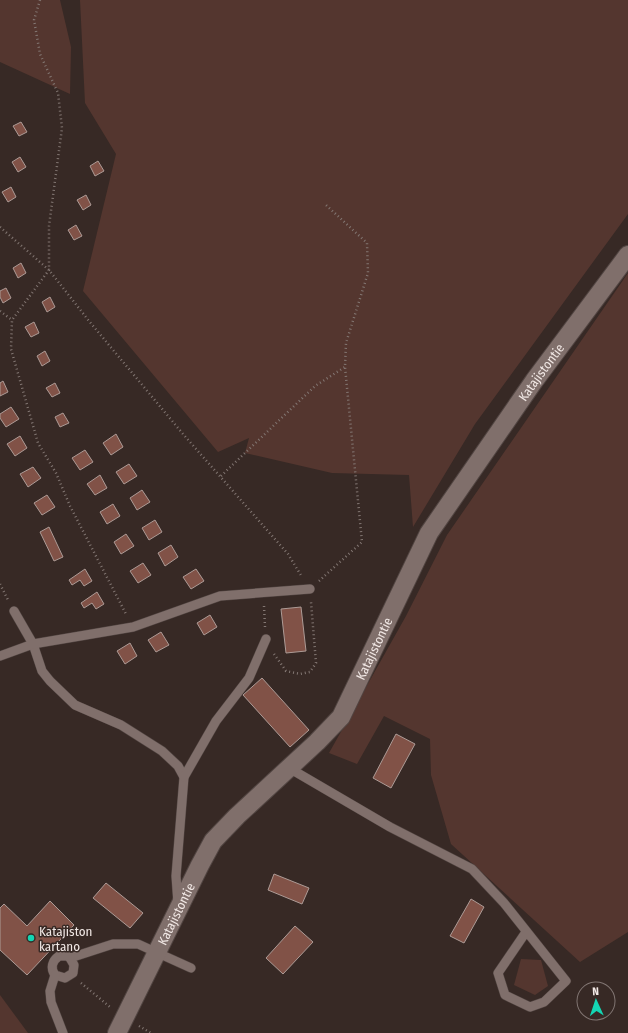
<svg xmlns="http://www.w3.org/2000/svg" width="628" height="1033" font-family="'Fira Sans Condensed',sans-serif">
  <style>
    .green { fill: #54362f }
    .building { fill: #815247; stroke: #ad9b96 }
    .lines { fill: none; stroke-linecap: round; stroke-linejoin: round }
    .lane-casing { stroke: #514542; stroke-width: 10 }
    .street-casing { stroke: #514542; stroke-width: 20 }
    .path { stroke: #837773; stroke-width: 2.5; stroke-dasharray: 1 3; stroke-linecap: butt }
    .lane { stroke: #806f6b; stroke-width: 9 }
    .street { stroke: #806f6b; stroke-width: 18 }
    .poi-dot { fill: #14d5b3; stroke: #372925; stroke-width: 1.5 }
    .labels { text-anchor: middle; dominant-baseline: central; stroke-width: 3; stroke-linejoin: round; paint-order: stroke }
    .street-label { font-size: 13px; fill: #f1e8e5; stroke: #372925 }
    .poi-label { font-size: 13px; fill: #f1e8e5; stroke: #372925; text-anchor: start }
  </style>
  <rect width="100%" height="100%" fill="#372925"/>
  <g class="green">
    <polygon points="0,0 60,0 71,47 70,94 0,62"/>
    <polygon points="80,0 628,0 628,214 475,424 413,527 409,475 332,473 245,453 249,438 218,452 83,291 116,154 85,103"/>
    <polygon points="628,273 628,932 580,962 451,844 431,775 430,739 384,716 357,764 329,753 406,616 447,535"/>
    <polygon points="521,959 541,960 548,986 535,995 514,985"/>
    <polygon points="0,995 28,1033 0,1033"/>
  </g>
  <g class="building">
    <polygon points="21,122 27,132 19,136 13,126"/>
    <polygon points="20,157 26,167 18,172 12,162"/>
    <polygon points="98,161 104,171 95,176 90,166"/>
    <polygon points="11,187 16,197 8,202 2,192"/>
    <polygon points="86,195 91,205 83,210 77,200"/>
    <polygon points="76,225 82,236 74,240 68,230"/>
    <polygon points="21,263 26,273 18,278 13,268"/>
    <polygon points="6,288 11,298 3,303 0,297 0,291"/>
    <polygon points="50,297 55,307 47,312 42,302"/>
    <polygon points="34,322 39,333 31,337 25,327"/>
    <polygon points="45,351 50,361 42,366 37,356"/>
    <polygon points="3,381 8,392 0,396 0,383"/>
    <polygon points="55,383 60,393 52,397 46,388"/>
    <polygon points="11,407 19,419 6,427 0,418 0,414"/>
    <polygon points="63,413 69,423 60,427 55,417"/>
    <polygon points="116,434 123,447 111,455 103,443"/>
    <polygon points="20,436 27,448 15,456 7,444"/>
    <polygon points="85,450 93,462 80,470 72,458"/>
    <polygon points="129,464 137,476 124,484 116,472"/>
    <polygon points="33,467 41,478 28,487 20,474"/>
    <polygon points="100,475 107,488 95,495 87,484"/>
    <polygon points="142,490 150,502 137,510 130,498"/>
    <polygon points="47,495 55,507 42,515 34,503"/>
    <polygon points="113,504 120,516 107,524 100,512"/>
    <polygon points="155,520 162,532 149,540 142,528"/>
    <polygon points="49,527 63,557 54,561 40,532"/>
    <polygon points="126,534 134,546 121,554 114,542"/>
    <polygon points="171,545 178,557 165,566 158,553"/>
    <polygon points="143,563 151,575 138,583 130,571"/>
    <polygon points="85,569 92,581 84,586 80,580 72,585 69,580"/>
    <polygon points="196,569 204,581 191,589 183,577"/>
    <polygon points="97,592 104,604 96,609 92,603 84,608 81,603"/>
    <polygon points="301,607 306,651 286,653 281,609"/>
    <polygon points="210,615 217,627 204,635 197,623"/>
    <polygon points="161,632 169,645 156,652 148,640"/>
    <polygon points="130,643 137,656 125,664 117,651"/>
    <polygon points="262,678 309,730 290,747 243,695"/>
    <polygon points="396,734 415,744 391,788 373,778"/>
    <polygon points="274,874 309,888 302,904 268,890"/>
    <polygon points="106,883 143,913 130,928 93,898"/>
    <polygon points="471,899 484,907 464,943 450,936"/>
    <polygon points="50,901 74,925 27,975 0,950 0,908 4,904 27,926"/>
    <polygon points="295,926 313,942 283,974 266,958"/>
  </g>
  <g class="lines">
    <g class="lane-casing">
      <g id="lane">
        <polyline points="14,611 33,644 42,671 50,681 75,705 121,725 162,751 178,766 184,777 176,876 178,904"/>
        <polyline points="0,656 33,644 133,627 220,596 310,589"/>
        <polyline points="289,768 390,827 472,869 504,903 566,981 544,1002 530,1007 505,995 498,973 526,932"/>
        <polyline points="184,777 216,721 249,678 266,639"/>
        <path d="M70,958L74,965L73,973L65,978L55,975C50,968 52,961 59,956H67L70,958L113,944H138L191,968"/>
        <polyline points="55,975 50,991 51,1002 63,1033"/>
      </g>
    </g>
    <g class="street-casing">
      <g id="street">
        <path id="s1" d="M117,1033L200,865L213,841L237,816L317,742L341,717L429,533L534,381L628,255"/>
      </g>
    </g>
    <g class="path">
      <polyline points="40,0 34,20 40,54 58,93 62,128 49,226 49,270 12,320 11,349 38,443 56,473 70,506 126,614"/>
      <polyline points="0,227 49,270 89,321 183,434 288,554 302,577"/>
      <polyline points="0,311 12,320"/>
      <polyline points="221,476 315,386 345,367"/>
      <polyline points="319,581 362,542 345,367 346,343 368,273 367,243 326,205"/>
      <polyline points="0,584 8,600"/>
      <polyline points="264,606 265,627"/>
      <polyline points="274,654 286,671 300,674 310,672 316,663 311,602"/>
      <polyline points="81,983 110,1007"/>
      <polyline points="139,1026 151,1033"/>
    </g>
    <use href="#lane" class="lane"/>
    <use href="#street" class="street"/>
  </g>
  <circle class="poi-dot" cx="31" cy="938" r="4"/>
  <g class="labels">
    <g class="street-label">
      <text stroke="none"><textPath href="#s1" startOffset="793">Katajistontie</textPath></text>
      <text stroke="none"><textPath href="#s1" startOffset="469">Katajistontie</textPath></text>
      <text stroke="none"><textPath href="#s1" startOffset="133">Katajistontie</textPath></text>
    </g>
    <g class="poi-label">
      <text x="39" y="931">Katajiston<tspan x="39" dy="15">kartano</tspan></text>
    </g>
  </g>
  <g transform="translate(596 1001) rotate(357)"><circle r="19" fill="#372925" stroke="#817572"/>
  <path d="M0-3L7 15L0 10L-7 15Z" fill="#14d5b3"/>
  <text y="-6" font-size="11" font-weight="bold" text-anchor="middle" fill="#f1e8e5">N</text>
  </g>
</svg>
